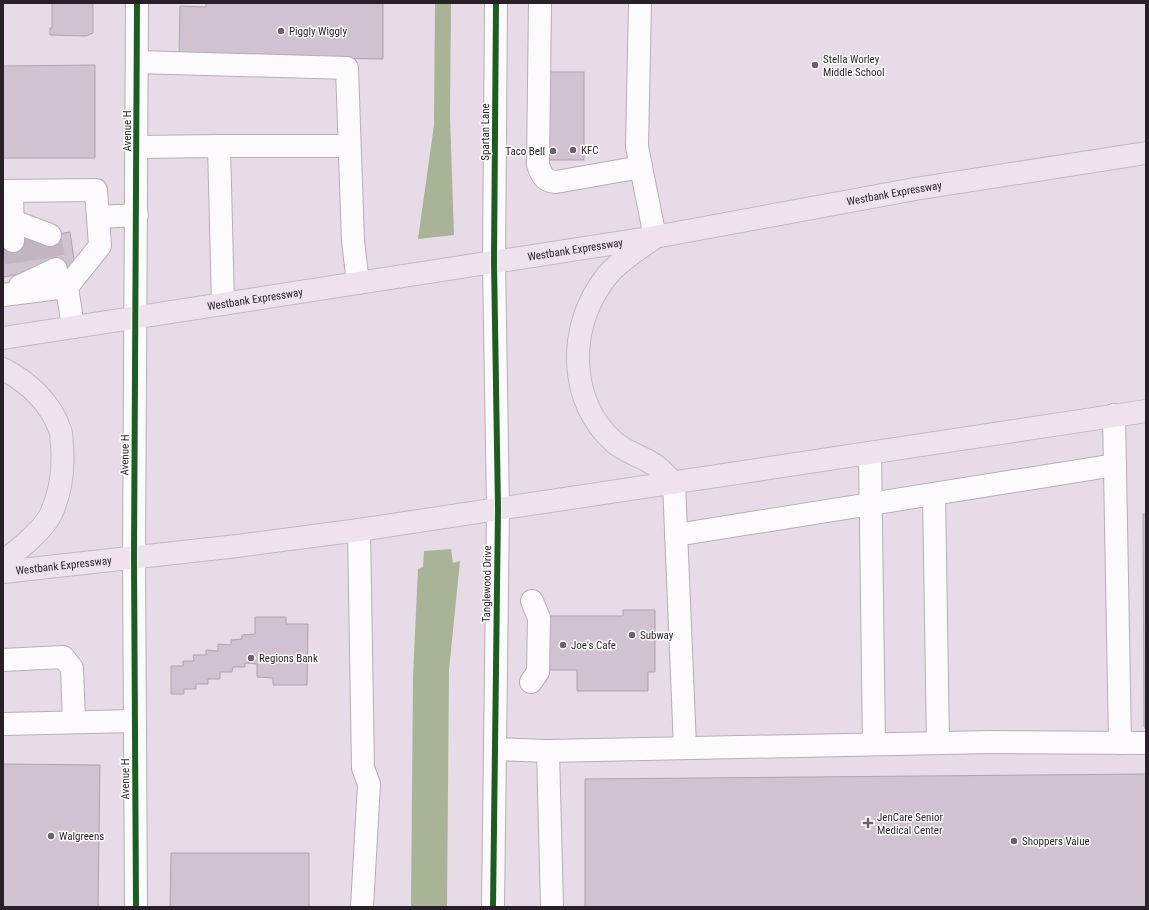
<svg xmlns="http://www.w3.org/2000/svg" width="1149" height="910" font-family="'Roboto Condensed',sans-serif">
  <style>
    .water { fill: #a9b395 }
    .building { fill: #d0c2d0; stroke: #aea3ae }
    .lines { fill: none; stroke-linecap: round; stroke-linejoin: round }
    .minor-tunnel { stroke: #c2b5c2; stroke-width: 22; stroke-dasharray: 22 11; stroke-linecap: butt }
    .minor-casing { stroke: #b7adb7; stroke-width: 24 }
    .highway-casing { stroke: #c0b9c0; stroke-width: 24 }
    .minor { stroke: #fcfafc; stroke-width: 22 }
    .highway { stroke: #ede2ed; stroke-width: 22 }
    .cycleway-casing { stroke: #fff; stroke-width: 8 }
    .cycleway { stroke: #1b5e20; stroke-width: 6 }
    .poi-dot { fill: #6b616b; stroke: #fff; stroke-width: 1.5 }
    .labels { text-anchor: middle; dominant-baseline: central; stroke-width: 3; stroke-linejoin: round; paint-order: stroke }
    .poi-label { font-size: 11px; fill: #281f28; stroke: #fff; text-anchor: start }
    .street-label { font-size: 11px; fill: #281f28; stroke: #fff }
  </style>
  <rect width="100%" height="100%" fill="#e8dbe8"/>
  <g class="water">
    <polygon points="435,3 451,3 450,117 454,235 418,239 434,125"/>
    <polygon points="451,549 453,563 460,561 449,670 447,907 411,907 413,676 418,569 423,567 424,551"/>
  </g>
  <g class="building">
    <polygon points="52,3 93,3 93,33 86,36 50,35 50,28 52,28"/>
    <polygon points="206,3 383,3 383,59 179,56 180,6 206,7"/>
    <polygon points="95,65 95,158 3,158 3,66"/>
    <rect x="544" y="72" width="40" height="88"/>
    <polygon points="70,232 75,266 3,277 3,243"/>
    <polygon points="1143,514 1146,514 1146,727 1144,727"/>
    <polygon points="623,610 655,610 655,672 648,672 648,691 577,691 577,670 545,670 546,616 623,616"/>
    <polygon points="255,617 286,617 286,624 308,624 307,685 273,685 273,678 257,677 257,664 245,663 245,667 233,667 232,672 220,672 220,679 208,679 208,684 196,684 196,689 184,689 184,694 171,694 171,666 183,666 183,661 194,661 193,655 206,655 206,650 218,651 218,644 231,645 231,640 242,639 242,635 255,634"/>
    <polygon points="3,764 100,765 98,907 3,907"/>
    <polygon points="1146,774 1146,907 585,907 585,779"/>
    <polygon points="171,853 309,853 309,907 170,907"/>
  </g>
  <g class="lines">
    <g class="minor-tunnel">
      <polyline points="50,235 56,269"/>
      <polyline points="34,238 39,272"/>
      <polyline points="13,241 18,275"/>
    </g>
    <g class="minor-casing">
      <g id="minor">
        <path d="M540,3L538,165C542,176 544,181 556,182L641,167"/>
        <polyline points="640,3 637,147 655,237"/>
        <polyline points="137,62 347,68 353,241 358,283"/>
        <polyline points="219,146 349,146"/>
        <polyline points="137,147 219,146 223,304"/>
        <polyline points="3,191 96,190 100,246 67,287"/>
        <polyline points="12,191 13,241"/>
        <polyline points="98,217 137,215"/>
        <polyline points="13,221 50,235"/>
        <polyline points="20,286 56,269"/>
        <polyline points="3,295 67,287 73,327"/>
        <polyline points="1114,415 1120,743"/>
        <polyline points="870,453 874,744"/>
        <polyline points="674,483 685,747"/>
        <polyline points="934,494 938,743"/>
        <polyline points="359,530 363,768 369,784 362,907"/>
        <polyline points="676,535 1115,465"/>
        <polyline points="3,660 63,657 72,668 74,722"/>
        <polyline points="531,682 538,672 539,618 532,601"/>
        <polyline points="3,724 135,721"/>
        <polyline points="495,749 548,751 992,742 1146,743"/>
        <polyline points="548,751 552,907"/>
        <polyline points="136,907 134,558 137,3"/>
        <polyline points="493,907 498,509 494,262 496,3"/>
      </g>
    </g>
    <g class="highway-casing">
      <g id="highway">
        <path d="M651,240C633,253 613,265 601,284C568,331 569,402 614,442C626,453 643,456 656,466C662,471 668,477 674,483"/>
        <path id="s1" d="M3,338L655,237L915,189L1146,153"/>
        <path d="M3,369C28,382 51,403 60,430C62,434 61,440 62,445C64,469 61,492 51,514C43,530 18,551 3,561"/>
        <path id="s2" d="M3,572L237,546L359,530L1146,411"/>
      </g>
    </g>
    <use href="#minor" class="minor"/>
    <use href="#highway" class="highway"/>
    <g class="cycleway-casing">
      <g id="cycleway">
        <polyline points="136,907 134,558 137,3"/>
        <polyline points="493,907 498,509 494,262 496,3"/>
      </g>
    </g>
    <use href="#cycleway" class="cycleway"/>
  </g>
  <g class="poi-dot">
    <circle cx="281" cy="31" r="4"/>
    <circle cx="815" cy="65" r="4"/>
    <circle cx="573" cy="150" r="4"/>
    <circle cx="553" cy="151" r="4"/>
    <circle cx="632" cy="635" r="4"/>
    <circle cx="563" cy="645" r="4"/>
    <circle cx="251" cy="658" r="4"/>
    <path d="M866 817h4v4h4v4h-4v4h-4v-4h-4v-4h4z"/>
    <circle cx="51" cy="836" r="4"/>
    <circle cx="1014" cy="841" r="4"/>
  </g>
  <g class="labels">
    <g class="poi-label">
      <text x="289" y="31">Piggly Wiggly</text>
      <text x="823" y="59">Stella Worley<tspan x="823" dy="13">Middle School</tspan></text>
      <text x="581" y="150">KFC</text>
      <text x="545" y="151" text-anchor="end">Taco Bell</text>
      <text x="640" y="635">Subway</text>
      <text x="571" y="645">Joe's Cafe</text>
      <text x="259" y="658">Regions Bank</text>
      <text x="877" y="817">JenCare Senior<tspan x="877" dy="13">Medical Center</tspan></text>
      <text x="59" y="836">Walgreens</text>
      <text x="1022" y="841">Shoppers Value</text>
    </g>
    <g class="street-label">
      <text transform="translate(127 131) rotate(-90)">Avenue H</text>
      <text transform="translate(485 132) rotate(-90)">Spartan Lane</text>
      <text stroke="none"><textPath href="#s1" startOffset="903">Westbank Expressway</textPath></text>
      <text stroke="none"><textPath href="#s1" startOffset="579">Westbank Expressway</textPath></text>
      <text stroke="none"><textPath href="#s1" startOffset="255">Westbank Expressway</textPath></text>
      <text transform="translate(125 455) rotate(-89)">Avenue H</text>
      <text stroke="none"><textPath href="#s2" startOffset="61">Westbank Expressway</textPath></text>
      <text transform="translate(487 584) rotate(-89)">Tanglewood Drive</text>
      <text transform="translate(125 779) rotate(-90)">Avenue H</text>
    </g>
  </g>
  <rect width="1149" height="910" fill="none" stroke="#281f28" stroke-width="8"/>
</svg>
